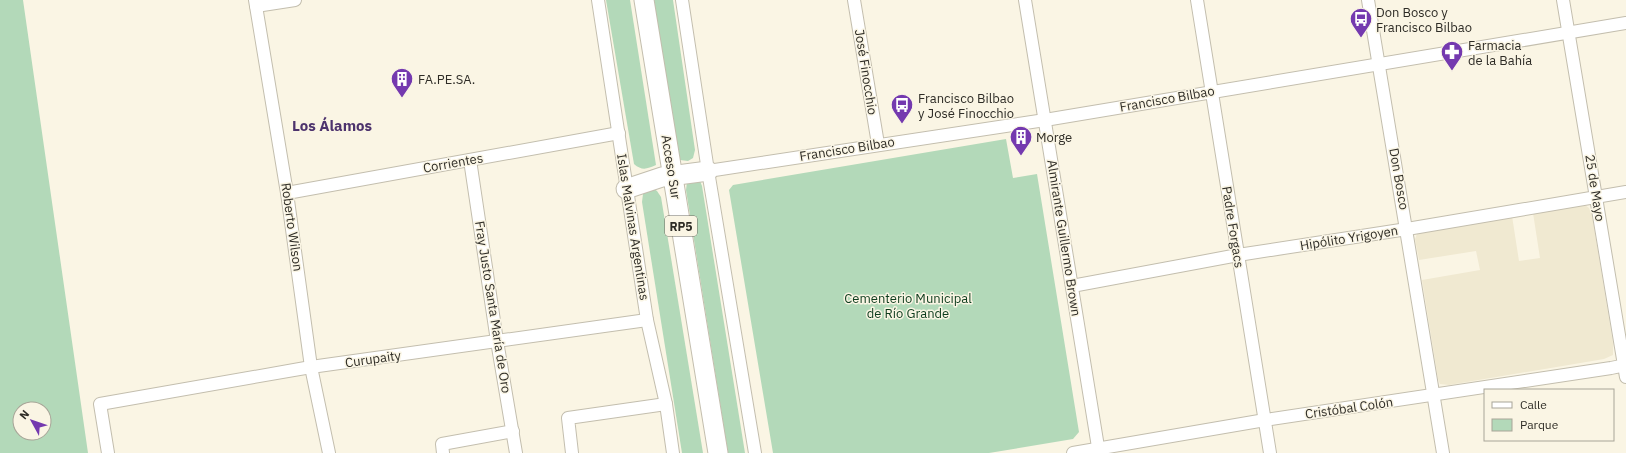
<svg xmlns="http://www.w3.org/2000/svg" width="1626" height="453" font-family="'IBM Plex Sans',sans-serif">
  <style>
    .built { fill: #f0e9d1 }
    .green { fill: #b3d9b9; fill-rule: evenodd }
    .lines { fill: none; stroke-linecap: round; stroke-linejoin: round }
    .street-casing { stroke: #c3beae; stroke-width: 14 }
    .primary-casing { stroke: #c3beae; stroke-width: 21 }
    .street { stroke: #fff; stroke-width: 12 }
    .primary { stroke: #fff; stroke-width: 19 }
    .labels { text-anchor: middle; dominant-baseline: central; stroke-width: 3; stroke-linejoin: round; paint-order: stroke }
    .shield { fill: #faf5e4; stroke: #6b685f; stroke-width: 1 }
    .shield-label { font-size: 12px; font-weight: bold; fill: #2e2c26 }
    .poi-label { font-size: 13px; fill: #2e2c26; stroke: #faf5e4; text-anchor: start }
    .street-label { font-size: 13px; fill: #2e2c26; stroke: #faf5e4 }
    .park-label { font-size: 13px; fill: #0c3c1c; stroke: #faf5e4 }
    .quarter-label { font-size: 15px; font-weight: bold; fill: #4d336d; stroke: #faf5e4 }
  </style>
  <rect width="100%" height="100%" fill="#faf5e4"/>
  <polygon class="built" points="1585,205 1589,208 1592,215 1613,343 1613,355 1604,359 1449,385 1440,384 1438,379 1422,280 1480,270 1476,251 1419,260 1415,239 1417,234 1420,232 1512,216 1519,261 1540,258 1533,213"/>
  <g class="green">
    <path d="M0,0H23L88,453H0ZM20,409H44V433H20Z"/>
    <path d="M606,0H630L656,165C647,169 642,171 634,164Z"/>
    <polygon points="652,0 673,0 695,150 693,158 688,161 680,160 676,152"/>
    <polygon points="1006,139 1013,178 1037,174 1079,432 1073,439 989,453 773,453 729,190 733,185"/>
    <polygon points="700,181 702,186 745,453 728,453 686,190 687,182"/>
    <polygon points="651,187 657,191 661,197 703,453 682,453 642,202 643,194"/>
  </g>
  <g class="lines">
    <g class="street-casing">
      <g id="street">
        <polyline points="255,0 287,193 311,367 329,453"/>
        <polyline points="598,0 647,320 666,404 673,453"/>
        <polyline points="682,0 708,171 755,453"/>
        <polyline points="854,0 878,144"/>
        <polyline points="1025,0 1099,453"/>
        <polyline points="1197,0 1270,453"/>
        <polyline points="1368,0 1443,453"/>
        <polyline points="1563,0 1626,377"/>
        <polyline points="256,6 295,0"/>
        <polyline points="470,160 497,341 516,453"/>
        <polyline points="708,171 1045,120 1626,23"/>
        <polyline points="287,193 619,133"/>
        <polyline points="1072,286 1238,255 1407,229 1626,192"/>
        <polyline points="108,453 100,404 311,367 647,320"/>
        <polyline points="443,453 442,444 513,431"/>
        <polyline points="572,453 568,418 666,404"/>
        <polyline points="1073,453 1265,420 1611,368 1626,365"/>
      </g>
    </g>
    <g class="primary-casing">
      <g id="primary">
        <polyline points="644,0 718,453"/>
        <polyline points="626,189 662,177 708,171"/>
      </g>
    </g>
    <use href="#street" class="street"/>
    <use href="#primary" class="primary"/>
  </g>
  <defs>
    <g id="bus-pin" transform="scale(1.15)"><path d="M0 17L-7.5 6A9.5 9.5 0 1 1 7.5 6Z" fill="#7439af" stroke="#faf5e4"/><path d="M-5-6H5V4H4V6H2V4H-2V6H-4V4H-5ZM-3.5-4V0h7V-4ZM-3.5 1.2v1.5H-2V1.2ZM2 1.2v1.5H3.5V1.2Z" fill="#fff"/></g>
    <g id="pharmacy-pin" transform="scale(1.15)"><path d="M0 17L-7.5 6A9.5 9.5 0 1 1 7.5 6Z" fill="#7439af" stroke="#faf5e4"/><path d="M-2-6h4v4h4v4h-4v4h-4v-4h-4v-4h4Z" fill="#fff"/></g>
    <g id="building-pin" transform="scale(1.15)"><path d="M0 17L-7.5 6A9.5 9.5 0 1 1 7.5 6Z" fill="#7439af" stroke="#faf5e4"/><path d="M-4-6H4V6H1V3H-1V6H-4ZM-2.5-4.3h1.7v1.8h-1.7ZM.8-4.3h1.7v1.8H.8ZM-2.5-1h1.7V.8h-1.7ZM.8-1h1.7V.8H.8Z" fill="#fff"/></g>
  </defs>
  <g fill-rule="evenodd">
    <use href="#bus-pin" x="1361" y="19"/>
    <use href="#pharmacy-pin" x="1452" y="52"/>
    <use href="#building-pin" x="402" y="79"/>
    <use href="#bus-pin" x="902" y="105"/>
    <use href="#building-pin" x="1021" y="137"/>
  </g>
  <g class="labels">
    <rect class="shield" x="665" y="216" width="32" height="20" rx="3"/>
    <g class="shield-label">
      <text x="681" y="226">RP5</text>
    </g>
    <g class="poi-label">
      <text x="1376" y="12">Don Bosco y<tspan x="1376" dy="15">Francisco Bilbao</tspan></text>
      <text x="1468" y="45">Farmacia<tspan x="1468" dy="15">de la Bahía</tspan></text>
      <text x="418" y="79">FA.PE.SA.</text>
      <text x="918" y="98">Francisco Bilbao<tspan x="918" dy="15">y José Finocchio</tspan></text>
      <text x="1036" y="137">Morge</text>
    </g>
    <g class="street-label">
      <text transform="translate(866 72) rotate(81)">José Finocchio</text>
      <text transform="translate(1167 99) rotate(-10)">Francisco Bilbao</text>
      <text transform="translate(847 149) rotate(-9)">Francisco Bilbao</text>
      <text transform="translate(453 163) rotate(-10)">Corrientes</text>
      <text transform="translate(671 167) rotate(81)">Acceso Sur</text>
      <text transform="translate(1399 179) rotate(80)">Don Bosco</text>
      <text transform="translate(1595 188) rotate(81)">25 de Mayo</text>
      <text transform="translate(292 227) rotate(82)">Roberto Wilson</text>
      <text transform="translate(633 227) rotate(81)">Islas Malvinas Argentinas</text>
      <text transform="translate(1233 227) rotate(81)">Padre Forgacs</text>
      <text transform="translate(1064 238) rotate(81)">Almirante Guillermo Brown</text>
      <text transform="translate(1349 238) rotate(-9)">Hipólito Yrigoyen</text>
      <text transform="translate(493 307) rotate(81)">Fray Justo Santa María de Oro</text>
      <text transform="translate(373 359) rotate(-8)">Curupaity</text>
      <text transform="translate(1349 408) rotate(-8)">Cristóbal Colón</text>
    </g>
    <g class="park-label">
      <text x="908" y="298">Cementerio Municipal<tspan x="908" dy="15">de Río Grande</tspan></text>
    </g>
    <g class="quarter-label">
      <text x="332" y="125">Los Álamos</text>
    </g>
  </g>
  <rect x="1484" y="389" width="130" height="52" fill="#faf5e4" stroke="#a8a598"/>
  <rect x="1492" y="402" width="20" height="6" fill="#ffffff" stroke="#a8a598"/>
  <text x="1520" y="409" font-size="12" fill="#2e2c26">Calle</text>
  <rect x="1492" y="419" width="20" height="12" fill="#b3d9b9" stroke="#a8a598"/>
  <text x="1520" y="429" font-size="12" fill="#2e2c26">Parque</text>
  <g transform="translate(32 421) rotate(310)"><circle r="19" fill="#faf5e4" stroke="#a8a598"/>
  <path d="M0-3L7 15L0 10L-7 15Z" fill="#7439af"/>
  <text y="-6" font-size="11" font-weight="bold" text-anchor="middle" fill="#2e2c26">N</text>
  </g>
</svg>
